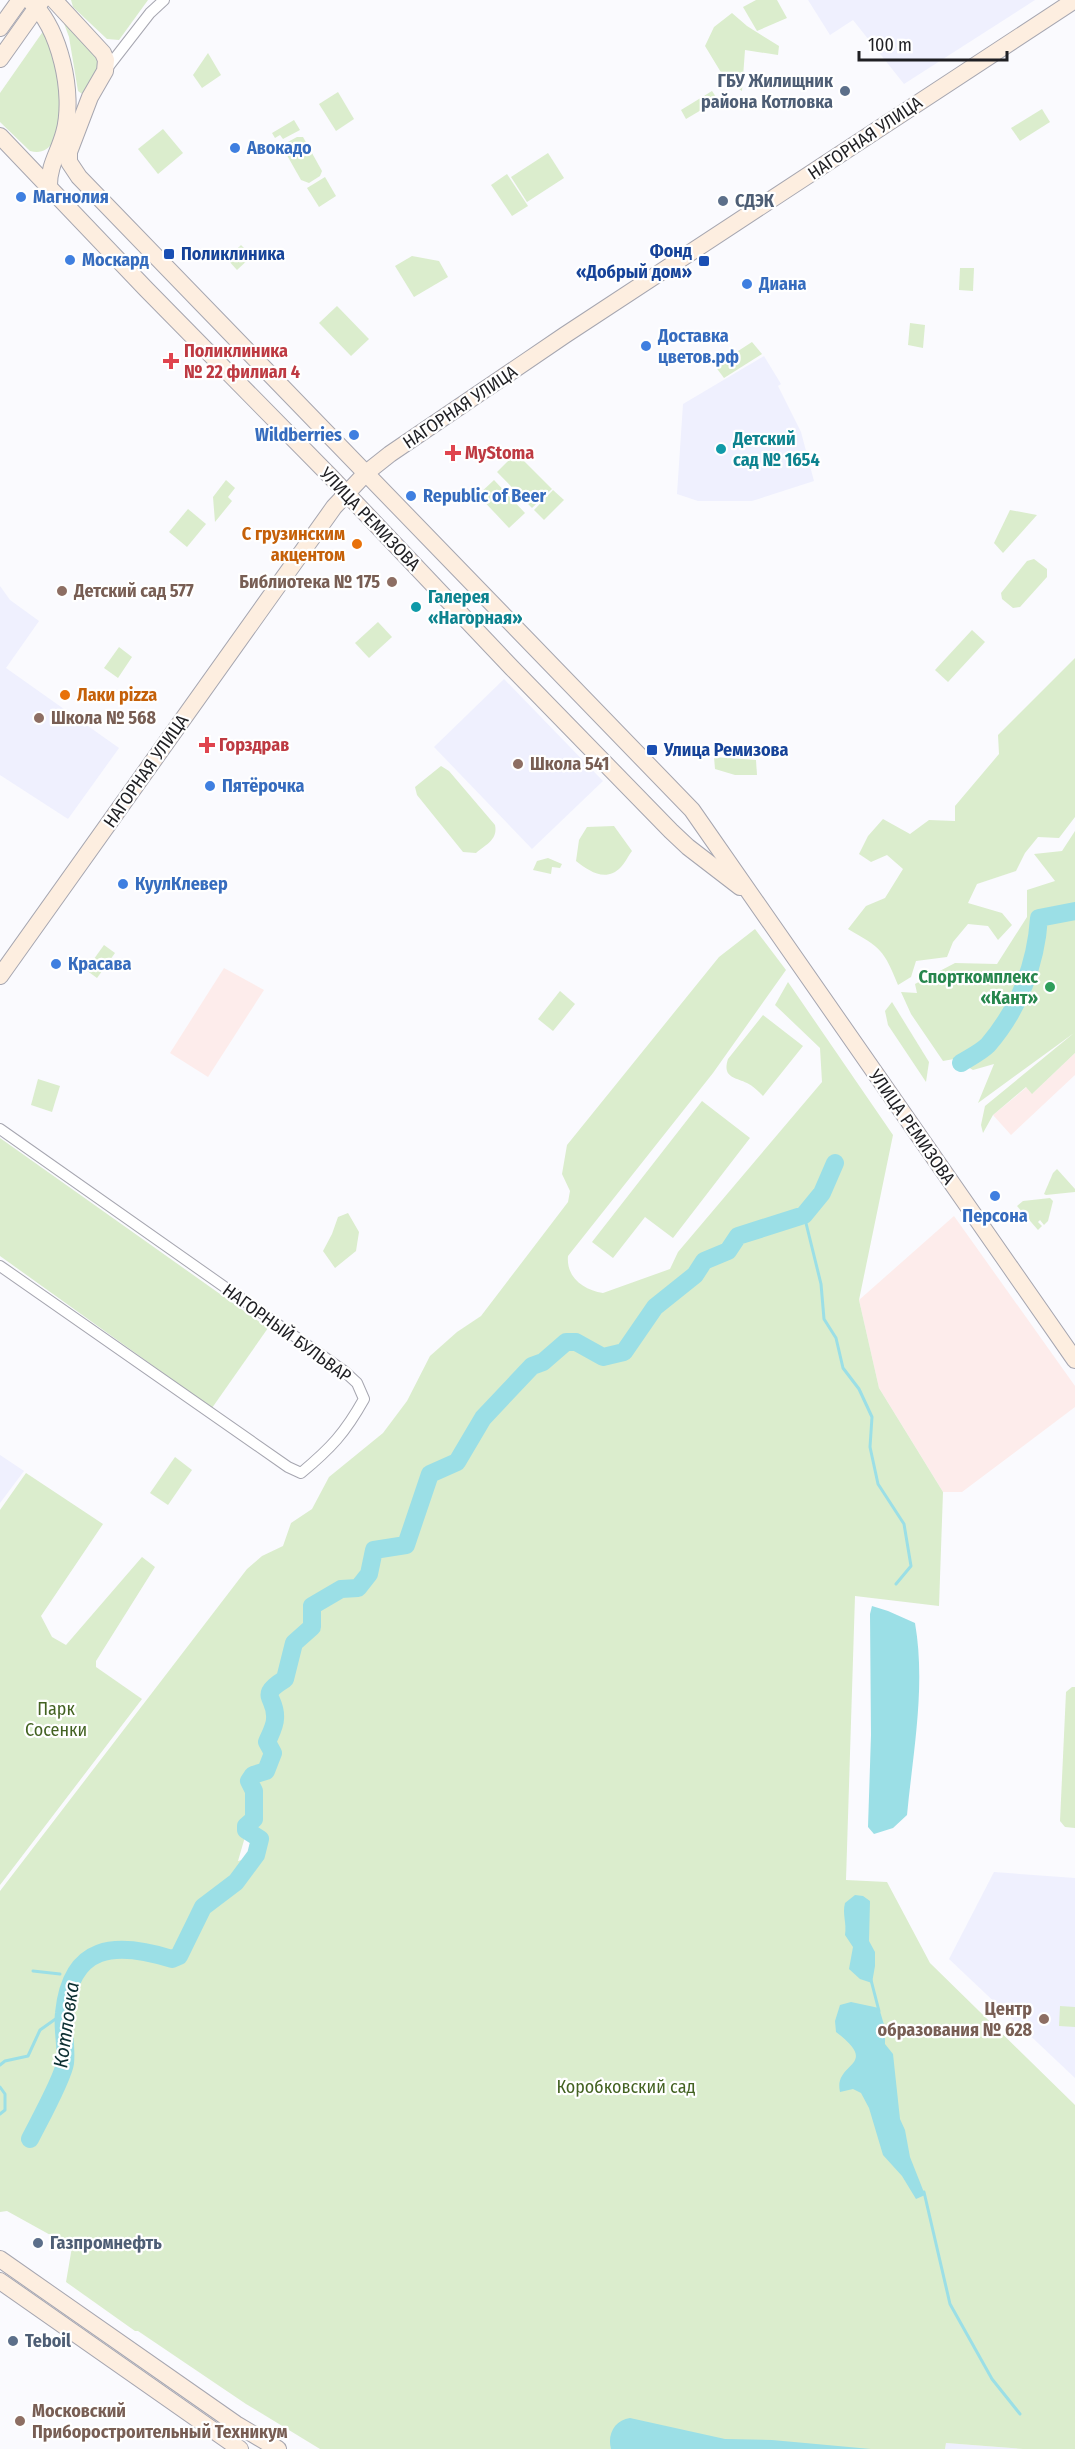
<svg xmlns="http://www.w3.org/2000/svg" width="1075" height="2449" font-family="'Fira Sans Condensed',sans-serif">
  <style>
    .built { fill: #eff0fe }
    .industrial { fill: #fdeceb }
    .green { fill: #dbedcd; fill-rule: evenodd }
    .water { fill: #9bdfe6 }
    .lines { fill: none; stroke-linecap: round; stroke-linejoin: round }
    .stream { stroke: #9bdfe6; stroke-width: 3 }
    .river { stroke: #9bdfe6; stroke-width: 18 }
    .street-casing { stroke: #a6a6b0; stroke-width: 12 }
    .secondary-casing { stroke: #a6a6b0; stroke-width: 18 }
    .street { stroke: #fff; stroke-width: 10 }
    .secondary { stroke: #fdeee0; stroke-width: 16 }
    .service-dot { fill: #5c6f8a; stroke: #fff; stroke-width: 2 }
    .shop-dot { fill: #3f7fe0; stroke: #fff; stroke-width: 2 }
    .transit-dot { fill: #1a4fb4; stroke: #fff; stroke-width: 2 }
    .health-dot { fill: #e0444e; stroke: #fff; stroke-width: 2 }
    .culture-dot { fill: #0f9aa8; stroke: #fff; stroke-width: 2 }
    .food-dot { fill: #e8710a; stroke: #fff; stroke-width: 2 }
    .education-dot { fill: #8d6e63; stroke: #fff; stroke-width: 2 }
    .leisure-dot { fill: #2e9e5b; stroke: #fff; stroke-width: 2 }
    .labels { text-anchor: middle; dominant-baseline: central; stroke-width: 4.5; stroke-linejoin: round; paint-order: stroke }
    .service-label { font-size: 18px; font-weight: bold; fill: #4e5e75; stroke: #fff; text-anchor: start }
    .street-label { font-size: 18px; fill: #1f1f23; stroke: #fff }
    .shop-label { font-size: 18px; font-weight: bold; fill: #366cbe; stroke: #fff; text-anchor: start }
    .transit-label { font-size: 18px; font-weight: bold; fill: #164399; stroke: #fff; text-anchor: start }
    .health-label { font-size: 18px; font-weight: bold; fill: #be3a42; stroke: #fff; text-anchor: start }
    .culture-label { font-size: 18px; font-weight: bold; fill: #0d838f; stroke: #fff; text-anchor: start }
    .food-label { font-size: 18px; font-weight: bold; fill: #c56008; stroke: #fff; text-anchor: end }
    .education-label { font-size: 18px; font-weight: bold; fill: #785e54; stroke: #fff; text-anchor: start }
    .leisure-label { font-size: 18px; font-weight: bold; fill: #27864d; stroke: #fff; text-anchor: end }
    .park-label { font-size: 18px; fill: #436222; stroke: #fff }
    .water-label { font-size: 20px; font-style: italic; fill: #0c2f32; stroke: #fff }
  </style>
  <rect width="100%" height="100%" fill="#fafafe"/>
  <g class="built">
    <polygon points="808,0 1035,0 904,84 853,20 830,35"/>
    <polygon points="764,356 781,384 778,386 801,432 814,481 752,501 698,501 677,494 683,404"/>
    <polygon points="0,586 10,600 39,621 6,668 119,748 68,819 0,775"/>
    <polygon points="504,679 603,781 532,849 434,747"/>
    <polygon points="0,1455 24,1471 0,1503"/>
    <polygon points="994,1872 1075,1878 1075,2078 949,1959"/>
    <polygon points="946,2443 1023,2449 945,2449"/>
  </g>
  <g class="industrial">
    <polygon points="224,968 264,990 208,1077 170,1053"/>
    <polygon points="1075,1053 1075,1075 1011,1135 993,1115 1027,1087 1033,1093"/>
    <polygon points="954,1216 1075,1386 1075,1407 962,1492 943,1492 879,1388 859,1300"/>
  </g>
  <g class="green">
    <polygon points="71,0 148,0 119,40 107,39 73,7"/>
    <polygon points="756,0 777,0 787,18 757,31 743,7"/>
    <polygon points="732,13 747,26 779,46 778,55 745,50 742,91 725,79 705,46 714,27"/>
    <polygon points="62,18 97,55 101,64 85,96 78,91 69,37"/>
    <path d="M44,30C48,44 54,58 57,71C63,93 66,161 30,151L0,122V93Z"/>
    <polygon points="208,53 221,75 202,88 193,75"/>
    <polygon points="712,91 718,100 686,119 681,110"/>
    <polygon points="338,92 354,119 336,131 319,104"/>
    <polygon points="1042,109 1050,122 1020,141 1011,128"/>
    <polygon points="294,120 300,130 283,139 280,135 275,138 272,133"/>
    <polygon points="163,129 183,153 158,174 138,149"/>
    <polygon points="297,137 303,137 322,171 320,176 309,183 301,180 284,150 284,144"/>
    <polygon points="548,153 564,178 527,202 511,177"/>
    <polygon points="507,174 528,206 512,216 491,185"/>
    <polygon points="325,177 336,196 319,207 307,188"/>
    <polygon points="241,245 252,256 237,270 227,259"/>
    <polygon points="412,256 439,261 448,277 414,297 395,266"/>
    <polygon points="960,268 974,268 973,291 959,290"/>
    <polygon points="337,306 369,339 351,356 319,323"/>
    <polygon points="910,323 925,325 923,348 908,345"/>
    <polygon points="752,342 762,354 724,378 715,366"/>
    <polygon points="516,453 552,489 532,508 497,472"/>
    <polygon points="226,480 235,488 228,497 232,501 215,522 213,497"/>
    <polygon points="494,480 525,513 509,528 478,495"/>
    <polygon points="553,490 564,500 544,520 534,510"/>
    <polygon points="188,509 206,524 187,547 169,532"/>
    <polygon points="1010,510 1037,515 1003,553 994,543"/>
    <polygon points="1034,559 1047,569 1047,577 1020,607 1013,608 1002,599 1001,593 1027,561"/>
    <polygon points="378,622 392,637 369,658 355,643"/>
    <polygon points="972,630 985,642 948,682 935,670"/>
    <polygon points="119,647 132,657 118,678 104,668"/>
    <path d="M1075,658V817L1059,838L1038,837L1025,853L1016,871L977,884L968,903L1002,913L1012,925L998,940L988,926L968,924L953,942L947,957L916,961L911,977L898,985C884,950 881,948 848,929L866,906L885,898L903,869L887,855L871,862L859,854L868,836L883,819L910,834L929,820L955,821V806L999,754L998,735Z"/>
    <polygon points="714,757 756,760 757,775 735,775 715,769"/>
    <path d="M441,766L449,771L495,825C498,839 487,844 476,853L463,852L417,795L415,787Z"/>
    <path d="M614,826L632,851C628,856 625,863 621,867C606,883 589,871 576,861L579,840L587,827Z"/>
    <polygon points="1075,831 1075,1053 1032,1094 1026,1087 993,1115 983,1133 981,1125 985,1106 1074,1033 978,1103 994,1064 973,1070 954,1059 943,1061 911,1014 901,992 917,993 915,984 955,963 997,964 1027,917 1027,890 1055,881 1034,854 1062,851"/>
    <polygon points="548,858 562,864 560,868 552,867 551,874 533,870 537,861"/>
    <path d="M755,929L786,970L713,1073L568,1256C566,1278 584,1290 603,1293L670,1269L678,1252L822,1082L820,1048L775,1005L788,982L893,1135L859,1300L879,1388L943,1492L939,1606L855,1596L846,1880L887,1882L930,1963L1075,2105V2449H1023L946,2443L945,2449H320L246,2404L138,2331H135L66,2282L72,2247L7,2211L0,2212V1891L247,1569L262,1556L283,1546L291,1523L312,1509L329,1477L383,1433L407,1401L430,1356L457,1332L481,1316L568,1202L570,1191L562,1174L567,1145L719,957ZM247,1830L261,1839L257,1856L238,1861Z"/>
    <polygon points="104,945 115,953 97,978 86,970"/>
    <polygon points="560,991 575,1004 553,1031 538,1019"/>
    <polygon points="892,1002 929,1062 926,1082 888,1025 885,1011"/>
    <path d="M763,1015L803,1046L763,1096C758,1091 753,1086 747,1083C735,1077 722,1078 728,1059Z"/>
    <polygon points="38,1079 60,1086 52,1112 31,1105"/>
    <polygon points="702,1101 750,1138 673,1238 645,1217 613,1258 592,1242"/>
    <polygon points="0,1138 268,1328 212,1408 0,1256"/>
    <polygon points="1057,1169 1075,1189 1075,1192 1046,1195 1044,1194 1053,1173"/>
    <polygon points="1050,1198 1053,1201 1048,1221 1044,1225 1040,1220 1038,1222 1042,1226 1038,1230 1017,1206 1023,1201"/>
    <polygon points="348,1213 359,1232 356,1251 335,1268 323,1251 332,1234 338,1217"/>
    <polygon points="175,1457 192,1470 168,1505 150,1493"/>
    <polygon points="26,1473 103,1524 41,1616 52,1637 66,1645 142,1557 155,1567 96,1661 96,1667 142,1699 0,1885 0,1510"/>
    <polygon points="1072,1687 1075,1687 1075,1828 1065,1827 1060,1821 1066,1692"/>
    <polygon points="1060,2006 1075,2007 1075,2027 1059,2026"/>
  </g>
  <g class="water">
    <path d="M872,1606L888,1611L915,1623C926,1686 913,1752 907,1815L893,1828L874,1834L868,1827L871,1735L870,1614Z"/>
    <path d="M855,1895L863,1896L870,1901L869,1941L875,1952V1966L872,1983L860,1979L849,1969L853,1947L845,1935C847,1923 842,1914 845,1903Z"/>
    <path d="M851,2002L879,2008L885,2028V2044L893,2054L900,2119L905,2130L910,2157L925,2195L916,2199L902,2176L883,2155L869,2108L861,2093L853,2089L840,2092C833,2061 882,2067 836,2032L835,2021L840,2005Z"/>
    <path d="M630,2418L725,2439L772,2440L871,2449H611C607,2434 615,2420 630,2418Z"/>
  </g>
  <g class="lines">
    <g class="stream">
      <polyline points="804,1215 821,1284 824,1319 836,1338 843,1368 859,1389 872,1417 870,1447 878,1484 904,1524 911,1566 896,1584"/>
      <polyline points="33,1971 60,1974"/>
      <polyline points="68,1974 73,1974"/>
      <polyline points="871,1980 879,2011"/>
      <polyline points="0,2065 5,2061 28,2056 40,2030 64,2013"/>
      <polyline points="0,2087 5,2094 5,2110 0,2114"/>
      <polyline points="924,2192 950,2304 992,2379 1020,2414"/>
    </g>
    <g class="river">
      <path d="M961,1063C969,1058 981,1052 988,1045C1019,1009 1036,964 1039,918L1075,911"/>
      <path d="M30,2139C38,2123 63,2078 65,2063C67,2047 62,2029 64,2013C71,1944 115,1941 172,1959L179,1956L203,1907L236,1882L256,1855L260,1839L246,1830V1826L254,1819V1791L249,1781L253,1775L266,1771L273,1753L267,1742C270,1735 275,1726 275,1719C277,1696 256,1697 285,1679L294,1643L312,1627V1606L341,1589L358,1588L369,1574L374,1550L406,1545L430,1474L457,1462L483,1418L532,1366L543,1362L566,1342H576L603,1357L624,1352L655,1307L695,1275L704,1261L728,1251L738,1236L804,1215L822,1193L835,1163"/>
    </g>
    <g class="street-casing">
      <g id="street">
        <polyline points="105,71 150,13 164,0"/>
        <path d="M0,1129L344,1371L357,1383L364,1399C345,1433 331,1448 301,1473L288,1467L0,1266"/>
      </g>
    </g>
    <g class="secondary-casing">
      <g id="secondary">
        <path d="M29,0C60,27 75,94 64,133C59,152 49,165 49,185"/>
        <polyline points="54,0 103,53 106,60 105,71 90,97 69,152 69,162 79,177 692,810 1075,1360"/>
        <polyline points="0,28 20,0"/>
        <polyline points="0,59 42,0"/>
        <polyline points="0,136 146,289 331,477 512,668 671,831 688,847 740,887"/>
        <polyline points="0,976 334,507 366,473 390,454 565,335 1075,0"/>
        <polyline points="0,2259 236,2424 278,2449"/>
        <polyline points="0,2281 240,2449"/>
      </g>
    </g>
    <use href="#street" class="street"/>
    <use href="#secondary" class="secondary"/>
  </g>
  <g class="service-dot">
    <circle cx="845" cy="91" r="6"/>
    <circle cx="723" cy="201" r="6"/>
    <circle cx="38" cy="2243" r="6"/>
    <circle cx="13" cy="2341" r="6"/>
  </g>
  <g class="shop-dot">
    <circle cx="235" cy="148" r="6"/>
    <circle cx="21" cy="197" r="6"/>
    <circle cx="70" cy="260" r="6"/>
    <circle cx="747" cy="284" r="6"/>
    <circle cx="646" cy="346" r="6"/>
    <circle cx="354" cy="435" r="6"/>
    <circle cx="411" cy="496" r="6"/>
    <circle cx="210" cy="786" r="6"/>
    <circle cx="123" cy="884" r="6"/>
    <circle cx="56" cy="964" r="6"/>
    <circle cx="995" cy="1196" r="6"/>
  </g>
  <g class="transit-dot">
    <rect x="163" y="248" width="12" height="12" rx="3"/>
    <rect x="698" y="255" width="12" height="12" rx="3"/>
    <rect x="646" y="744" width="12" height="12" rx="3"/>
  </g>
  <g class="health-dot">
    <path d="M168 352h6v6h6v6h-6v6h-6v-6h-6v-6h6z"/>
    <path d="M450 444h6v6h6v6h-6v6h-6v-6h-6v-6h6z"/>
    <path d="M204 736h6v6h6v6h-6v6h-6v-6h-6v-6h6z"/>
  </g>
  <g class="culture-dot">
    <circle cx="721" cy="449" r="6"/>
    <circle cx="416" cy="607" r="6"/>
  </g>
  <g class="food-dot">
    <circle cx="357" cy="544" r="6"/>
    <circle cx="65" cy="695" r="6"/>
  </g>
  <g class="education-dot">
    <circle cx="392" cy="582" r="6"/>
    <circle cx="62" cy="591" r="6"/>
    <circle cx="39" cy="718" r="6"/>
    <circle cx="518" cy="764" r="6"/>
    <circle cx="1044" cy="2019" r="6"/>
    <circle cx="20" cy="2421" r="6"/>
  </g>
  <circle class="leisure-dot" cx="1050" cy="987" r="6"/>
  <g class="labels">
    <g class="service-label">
      <text x="833" y="81" text-anchor="end">ГБУ Жилищник<tspan x="833" dy="21">района Котловка</tspan></text>
      <text x="735" y="201">СДЭК</text>
      <text x="50" y="2243">Газпромнефть</text>
      <text x="25" y="2341">Teboil</text>
    </g>
    <g class="street-label">
      <text transform="translate(865 138) rotate(-34)">НАГОРНАЯ УЛИЦА</text>
      <text transform="translate(460 407) rotate(-34)">НАГОРНАЯ УЛИЦА</text>
      <text transform="translate(370 519) rotate(46)">УЛИЦА РЕМИЗОВА</text>
      <text transform="translate(146 771) rotate(-55)">НАГОРНАЯ УЛИЦА</text>
      <text transform="translate(912 1127) rotate(55)">УЛИЦА РЕМИЗОВА</text>
      <text transform="translate(287 1333) rotate(36)">НАГОРНЫЙ БУЛЬВАР</text>
    </g>
    <g class="shop-label">
      <text x="247" y="148">Авокадо</text>
      <text x="33" y="197">Магнолия</text>
      <text x="82" y="260">Москард</text>
      <text x="759" y="284">Диана</text>
      <text x="658" y="336">Доставка<tspan x="658" dy="21">цветов.рф</tspan></text>
      <text x="342" y="435" text-anchor="end">Wildberries</text>
      <text x="423" y="496">Republic of Beer</text>
      <text x="222" y="786">Пятёрочка</text>
      <text x="135" y="884">КуулКлевер</text>
      <text x="68" y="964">Красава</text>
      <text x="995" y="1216" text-anchor="middle">Персона</text>
    </g>
    <g class="transit-label">
      <text x="692" y="251" text-anchor="end">Фонд<tspan x="692" dy="21">«Добрый дом»</tspan></text>
      <text x="181" y="254">Поликлиника</text>
      <text x="664" y="750">Улица Ремизова</text>
    </g>
    <g class="health-label">
      <text x="184" y="351">Поликлиника<tspan x="184" dy="21">№ 22 филиал 4</tspan></text>
      <text x="465" y="453">MyStoma</text>
      <text x="219" y="745">Горздрав</text>
    </g>
    <g class="culture-label">
      <text x="733" y="439">Детский<tspan x="733" dy="21">сад № 1654</tspan></text>
      <text x="428" y="597">Галерея<tspan x="428" dy="21">«Нагорная»</tspan></text>
    </g>
    <g class="food-label">
      <text x="345" y="534">С грузинским<tspan x="345" dy="21">акцентом</tspan></text>
      <text x="77" y="695" text-anchor="start">Лаки pizza</text>
    </g>
    <g class="education-label">
      <text x="380" y="582" text-anchor="end">Библиотека № 175</text>
      <text x="74" y="591">Детский сад 577</text>
      <text x="51" y="718">Школа № 568</text>
      <text x="530" y="764">Школа 541</text>
      <text x="1032" y="2009" text-anchor="end">Центр<tspan x="1032" dy="21">образования № 628</tspan></text>
      <text x="32" y="2411">Московский<tspan x="32" dy="21">Приборостроительный Техникум</tspan></text>
    </g>
    <g class="leisure-label">
      <text x="1038" y="977">Спорткомплекс<tspan x="1038" dy="21">«Кант»</tspan></text>
    </g>
    <g class="park-label">
      <text x="56" y="1709">Парк<tspan x="56" dy="21">Сосенки</tspan></text>
      <text x="626" y="2087">Коробковский сад</text>
    </g>
    <g class="water-label">
      <text transform="translate(66 2025) rotate(-82)">Котловка</text>
    </g>
  </g>
  <path d="M859 51v9h148v-9" fill="none" stroke="#1f1f23" stroke-width="3"/>
  <text x="868" y="51" font-size="18" fill="#1f1f23" stroke="#ffffff" stroke-width="4.5" paint-order="stroke">100 m</text>
</svg>
